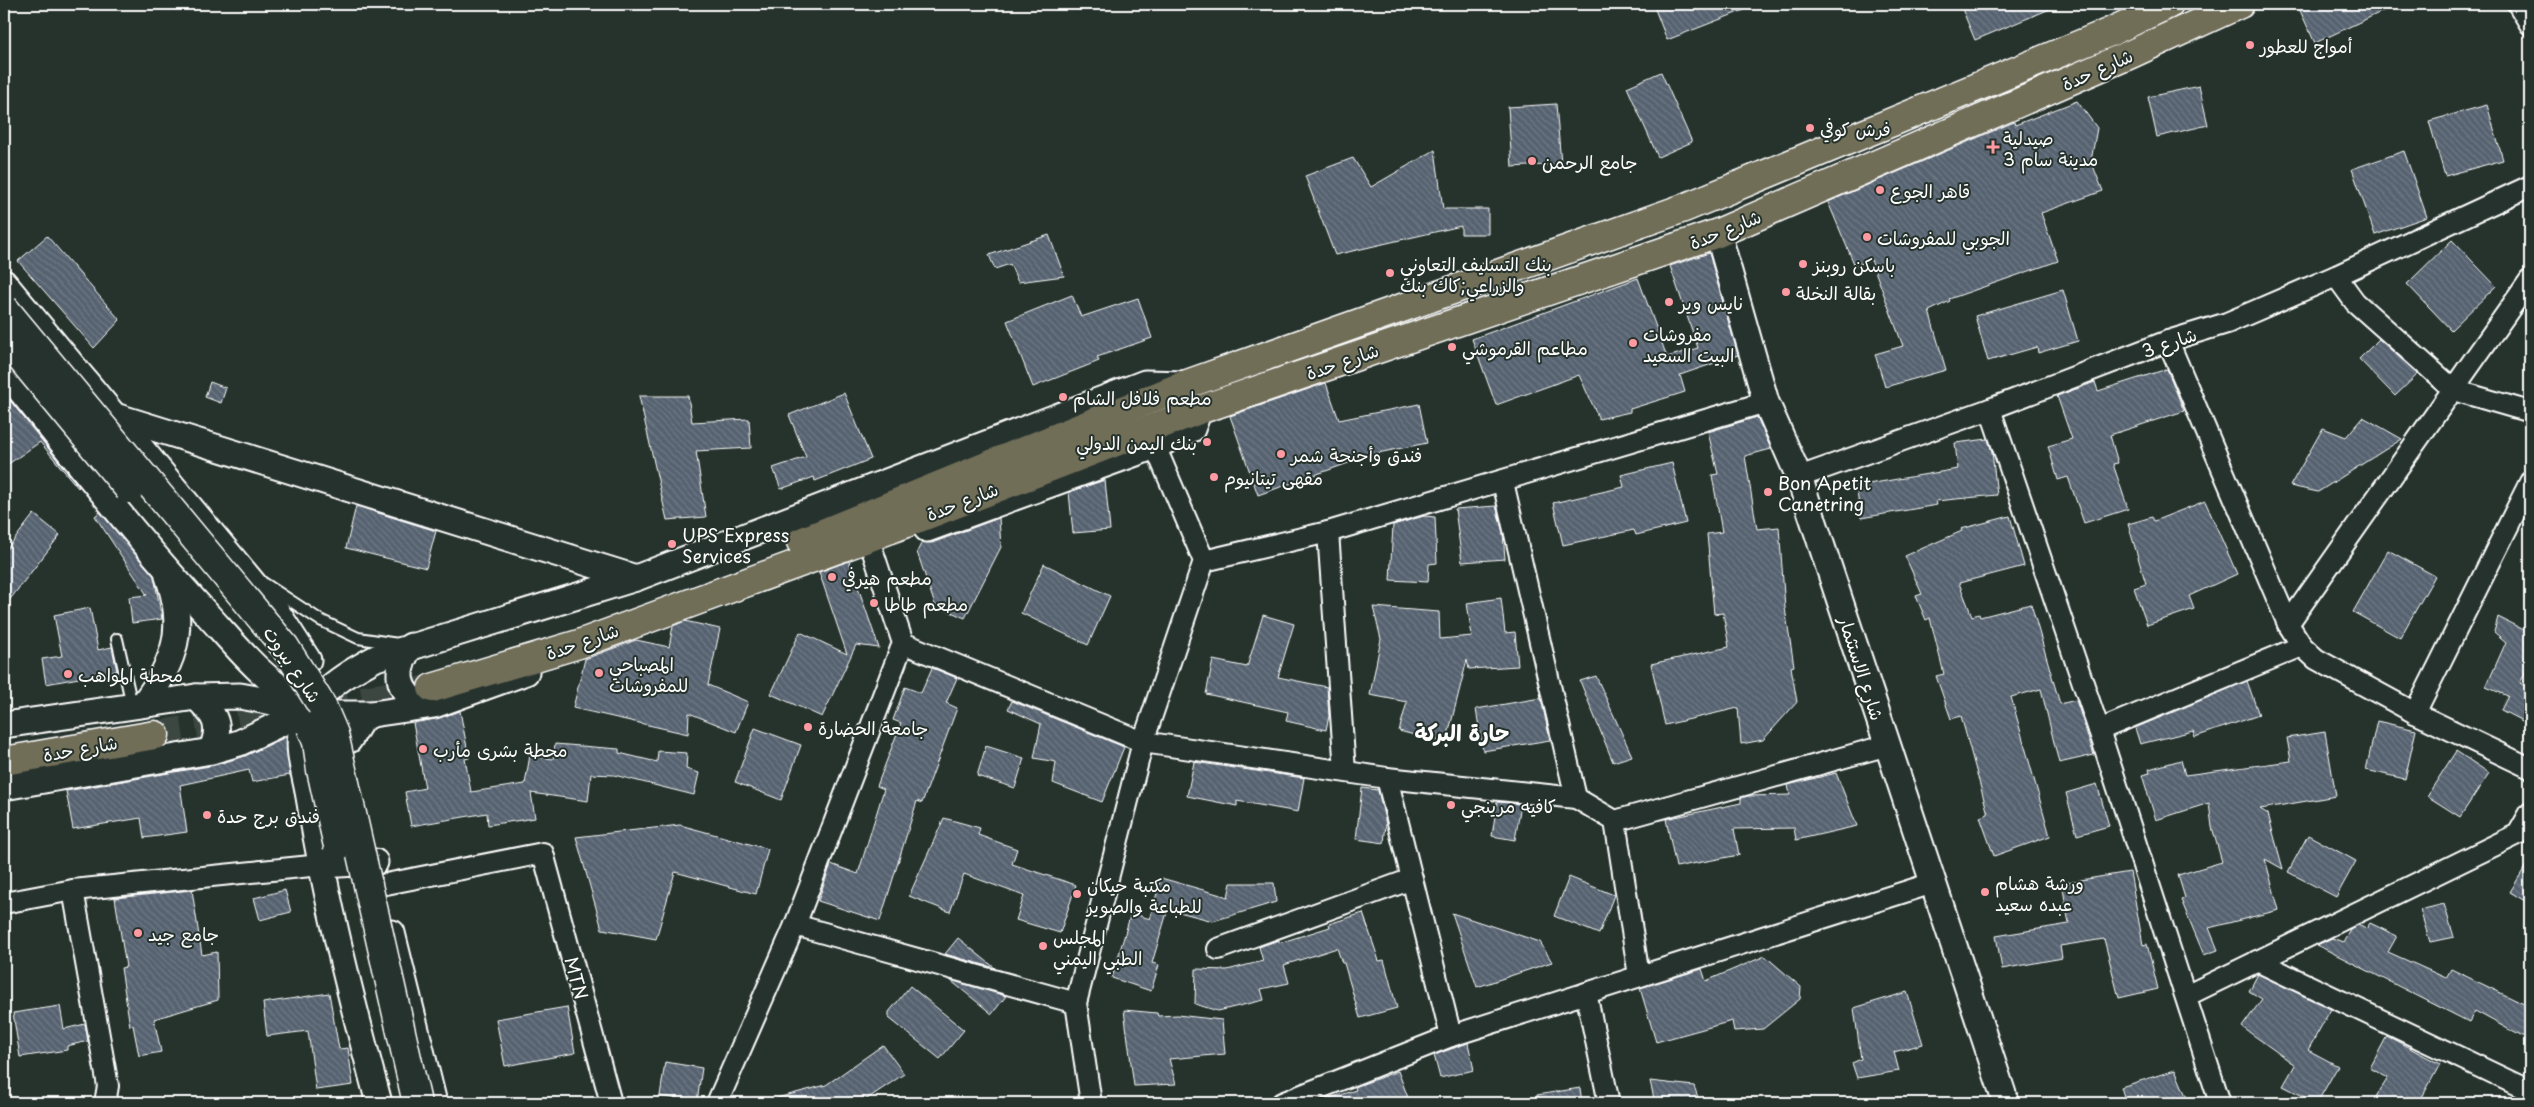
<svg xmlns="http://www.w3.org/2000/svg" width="2534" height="1107" font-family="'Playpen Sans','Playpen Sans Arabic',sans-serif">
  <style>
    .building { fill: url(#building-back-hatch); stroke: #fff }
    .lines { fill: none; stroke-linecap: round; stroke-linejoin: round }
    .primary-tunnel { stroke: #3c4742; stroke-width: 28; stroke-dasharray: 28 14; stroke-linecap: butt }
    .service-casing { stroke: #fff; stroke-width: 14 }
    .minor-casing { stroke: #fff; stroke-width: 24 }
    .tertiary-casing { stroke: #fff; stroke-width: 29 }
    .primary-casing { stroke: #fff; stroke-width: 31 }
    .service { stroke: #26332d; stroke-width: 10 }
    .minor { stroke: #26332d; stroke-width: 20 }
    .tertiary { stroke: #26332d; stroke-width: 25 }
    .primary { stroke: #716e59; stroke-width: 28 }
    .secondary-bridge-casing { stroke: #fff; stroke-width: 31; stroke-linecap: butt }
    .secondary-bridge { stroke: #26332d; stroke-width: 28 }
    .poi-dot { fill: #ff9aa2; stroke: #26332d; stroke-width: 2 }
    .labels { text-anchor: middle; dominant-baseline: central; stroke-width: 4; stroke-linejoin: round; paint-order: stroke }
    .poi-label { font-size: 18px; fill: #fff; stroke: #26332d; text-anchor: start }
    .street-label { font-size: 18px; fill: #fff; stroke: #26332d }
    .district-label { font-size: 22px; font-weight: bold; fill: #fff; stroke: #26332d }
  </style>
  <defs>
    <pattern id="building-back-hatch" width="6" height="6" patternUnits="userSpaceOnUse" patternTransform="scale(1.25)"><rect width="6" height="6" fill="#566270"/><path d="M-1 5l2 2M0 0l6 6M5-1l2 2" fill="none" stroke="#6f7a85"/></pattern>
  </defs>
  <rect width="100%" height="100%" fill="#26332d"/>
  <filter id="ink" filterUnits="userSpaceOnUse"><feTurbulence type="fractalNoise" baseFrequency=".02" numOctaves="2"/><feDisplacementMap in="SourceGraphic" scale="10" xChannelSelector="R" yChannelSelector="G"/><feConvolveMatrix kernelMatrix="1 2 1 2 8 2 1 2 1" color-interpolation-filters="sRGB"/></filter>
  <g filter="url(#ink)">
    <g class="building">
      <polygon points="1653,4 1757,4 1757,5 1667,40"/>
      <polygon points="1960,4 2062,4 1975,40"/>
      <polygon points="2297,4 2398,4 2315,43"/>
      <polygon points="1661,72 1692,142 1658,157 1627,87"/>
      <polygon points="2199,86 2208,125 2157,137 2148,97"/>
      <polygon points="2077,101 2097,128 2091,161 2103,191 2041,213 2058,261 1949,299 1950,301 1929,311 1946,370 1885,387 1875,354 1903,346 1871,260 1855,266 1828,202 2014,122 2015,125"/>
      <polygon points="1556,104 1561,164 1512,167 1508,107"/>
      <polygon points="2487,105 2503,160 2445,176 2429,121"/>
      <polygon points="1435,150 1443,209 1488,209 1488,234 1461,234 1461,226 1335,255 1305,176 1353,158 1371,187"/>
      <polygon points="2404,151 2427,217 2375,235 2352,169"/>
      <polygon points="1049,235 1064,276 1018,282 1010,264 995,269 989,255"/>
      <polygon points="47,236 120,320 94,348 18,261"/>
      <polygon points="2452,240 2496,286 2451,330 2407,284"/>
      <polygon points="1709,253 1738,355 1680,375 1685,392 1630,409 1630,412 1599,419 1579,375 1496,405 1472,339 1638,278 1667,357 1698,348 1670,266"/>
      <polygon points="2063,290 2078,341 2038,353 2037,347 1988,361 1975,316"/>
      <polygon points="1072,295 1081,317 1138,298 1152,338 1097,357 1099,361 1033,387 1007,321"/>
      <polygon points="2379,339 2418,374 2395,396 2359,359"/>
      <polygon points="2167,369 2184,411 2110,435 2118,463 2113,464 2128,509 2084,523 2068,477 2058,480 2048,446 2072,439 2057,396 2095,382 2098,391"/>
      <polygon points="210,382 226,388 221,403 205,397"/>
      <polygon points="1326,383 1339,420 1419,404 1427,443 1353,458 1354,461 1258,495 1230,416"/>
      <polygon points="4,393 79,487 78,488 40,442 4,467"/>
      <polygon points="844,393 871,459 815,481 814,477 781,489 773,468 806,457 789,415"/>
      <polygon points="639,396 688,396 692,422 749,419 751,448 696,451 706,517 667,520"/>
      <polygon points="1757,417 1771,449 1745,456 1757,529 1779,527 1785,608 1794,666 1791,667 1797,702 1763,740 1741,744 1738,708 1665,725 1651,664 1729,647 1723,613 1714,614 1707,534 1722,532 1712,475 1718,474 1708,432"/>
      <polygon points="2363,417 2402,439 2318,492 2290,486 2323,428 2346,437"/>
      <polygon points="1988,439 1992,452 1997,495 1936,501 1937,505 1861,518 1856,486 1958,469 1955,443"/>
      <polygon points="1672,463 1686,523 1636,535 1634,530 1563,545 1553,503 1624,487 1621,475"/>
      <polygon points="1105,480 1110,530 1073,533 1069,492"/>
      <polygon points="2205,501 2237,574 2189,596 2194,609 2147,625 2134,588 2146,584 2128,524 2152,517 2154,521"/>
      <polygon points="356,506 436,531 426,568 346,548"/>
      <polygon points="1496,506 1503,533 1505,559 1462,562 1455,509"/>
      <polygon points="100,512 154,576 162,619 132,623 129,597 147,595 95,516"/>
      <polygon points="34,514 60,535 4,607 4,553"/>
      <polygon points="1424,516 1435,517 1437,563 1429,564 1428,582 1390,580 1393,525"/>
      <polygon points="2010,516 2024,566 1959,583 1972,616 1979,614 1980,617 2031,604 2060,704 2076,700 2094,755 2059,763 2041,689 2011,697 2050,836 1994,856 1980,817 1988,814 1961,716 1951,719 1936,676 1944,674 1930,618 1926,620 1916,596 1922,594 1905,556 1962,531 1961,529"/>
      <polygon points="999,518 1001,547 965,618 935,605 917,552 922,542 932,543"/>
      <polygon points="2388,550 2435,576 2400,638 2353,612"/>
      <polygon points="849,561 879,648 856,645 822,717 771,694 800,632 847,654 819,572"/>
      <polygon points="1044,564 1110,596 1088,645 1021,613"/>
      <polygon points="1501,598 1505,633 1515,632 1518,666 1469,669 1467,660 1446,743 1399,731 1407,702 1370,695 1381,639 1373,607 1439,612 1440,639 1472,636 1467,603"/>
      <polygon points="90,608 98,650 112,647 117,671 46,684 42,659 62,656 54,615"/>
      <polygon points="1263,615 1294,624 1278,677 1327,687 1329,716 1326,730 1286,721 1288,712 1206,694 1213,660 1247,667"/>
      <polygon points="2498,617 2530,633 2530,663 2520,683 2530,688 2530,725 2501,710 2508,696 2486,687 2506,642 2494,632"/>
      <polygon points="685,621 720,629 708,685 748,702 736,732 689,713 688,734 573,708 585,659 636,640 669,647 673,626"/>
      <polygon points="932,668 957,678 946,703 957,708 922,803 917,801 880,921 818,901 831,864 858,874 884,789 877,786 901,723 893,720 905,687 921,693"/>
      <polygon points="1596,676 1632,756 1613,762 1580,681"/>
      <polygon points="2247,681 2259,715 2195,737 2193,731 2140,744 2135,728"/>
      <polygon points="1541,698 1550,740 1483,751 1476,709"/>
      <polygon points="1012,701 1124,747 1102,802 1053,783 1056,762 1034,758 1041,724 1008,709"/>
      <polygon points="460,711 469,758 465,759 471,792 525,784 530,755 553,759 555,744 619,749 619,753 657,762 658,751 687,753 686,769 699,773 694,795 614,775 591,774 588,801 531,793 535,818 488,825 487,813 411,826 405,792 425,788 413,723 436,719"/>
      <polygon points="2377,721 2416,730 2405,779 2366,770"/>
      <polygon points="755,728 801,745 781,800 735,782"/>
      <polygon points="2325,732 2336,796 2260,809 2268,814 2283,869 2265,859 2279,910 2209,928 2218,950 2204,955 2181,900 2185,898 2178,875 2222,862 2212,827 2209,803 2156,820 2142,775 2150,773 2149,769 2181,760 2185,775 2291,761 2287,738"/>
      <polygon points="286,737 290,775 252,782 249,770 180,785 187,832 144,838 141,818 73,829 66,791 215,765 245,756"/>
      <polygon points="986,746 1024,758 1015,788 977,776"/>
      <polygon points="2456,751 2489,773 2460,817 2427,796"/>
      <polygon points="1194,762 1304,778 1298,812 1237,801 1237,806 1187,796"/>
      <polygon points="1836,773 1857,826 1796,840 1794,828 1734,829 1739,855 1676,867 1666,819 1741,803 1741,798 1748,796 1790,795 1788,785"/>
      <polygon points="2097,784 2109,826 2077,835 2066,793"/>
      <polygon points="1362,788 1378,790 1386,824 1384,843 1356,839"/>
      <polygon points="1497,802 1521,804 1515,840 1492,836"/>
      <polygon points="944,818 980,828 978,835 1017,849 1012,864 1076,885 1060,933 1016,920 1024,896 964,874 950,912 909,896"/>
      <polygon points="680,825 768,849 756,894 675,872 656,939 602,929 576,837"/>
      <polygon points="2308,835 2356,861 2336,897 2288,872"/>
      <polygon points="2530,859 2530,904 2510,892"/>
      <polygon points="2130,872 2143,945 2147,944 2158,989 2119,998 2104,939 2060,946 2062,958 2002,969 1996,936 2069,924 2062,883"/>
      <polygon points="1569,877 1614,895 1599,934 1554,916"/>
      <polygon points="1161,878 1228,897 1231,883 1274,883 1276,902 1213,921 1168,909 1152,963 1159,965 1151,991 1112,978 1131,913 1150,919"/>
      <polygon points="192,890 202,955 217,952 218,1000 154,1019 161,1052 139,1056 133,1025 130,1026 121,968 126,967 115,898"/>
      <polygon points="285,890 291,912 260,920 254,898"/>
      <polygon points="2444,904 2454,937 2430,942 2420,910"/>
      <polygon points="1363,913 1379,961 1384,960 1397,1008 1360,1018 1344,963 1342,963 1337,948 1284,965 1289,983 1261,989 1264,1000 1218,1011 1195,1004 1196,969 1227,970 1263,961 1259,947 1279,940 1279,943 1330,927 1329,924"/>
      <polygon points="1452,913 1540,942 1552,962 1477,987"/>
      <polygon points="2370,923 2397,936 2388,952 2446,978 2451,969 2530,1007 2530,1041 2475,1011 2469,1022 2317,945 2332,938 2343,942 2350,929 2358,925 2366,929"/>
      <polygon points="958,938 995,968 945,954"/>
      <polygon points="1765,956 1801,987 1800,999 1763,1029 1734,1031 1732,1021 1656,1042 1640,988 1702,969 1706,981"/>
      <polygon points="2258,974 2331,1009 2308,1050 2338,1066 2317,1103 2283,1086 2295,1065 2242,1027 2262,999 2249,991"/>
      <polygon points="950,980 1006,996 992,1014"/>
      <polygon points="910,986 964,1030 940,1059 889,1018 889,1012"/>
      <polygon points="1907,992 1923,1044 1894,1052 1899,1071 1857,1078 1852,1063 1861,1059 1854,1008"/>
      <polygon points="329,993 339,1049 348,1048 353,1085 316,1090 308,1031 267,1036 263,1003"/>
      <polygon points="60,1006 64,1029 85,1024 88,1041 67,1046 67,1050 20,1057 13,1013"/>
      <polygon points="567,1007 575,1053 505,1066 496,1019"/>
      <polygon points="1124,1010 1157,1013 1158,1016 1177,1015 1222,1020 1225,1054 1169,1059 1176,1084 1134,1086"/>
      <polygon points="2387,1036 2440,1064 2419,1103 2372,1103 2388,1078 2370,1068"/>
      <polygon points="1468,1043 1474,1070 1440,1078 1434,1055"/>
      <polygon points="883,1045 904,1074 861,1103 778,1103 777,1098 826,1085"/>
      <polygon points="665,1062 702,1068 697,1102 660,1096"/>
      <polygon points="2175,1070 2189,1103 2126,1103 2121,1087"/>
      <polygon points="1398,1071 1410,1103 1324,1103 1323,1100 1356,1090 1355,1087"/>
      <polygon points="1650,1081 1694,1086 1700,1103 1655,1103"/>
      <polygon points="1580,1088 1582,1103 1538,1103 1537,1095"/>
    </g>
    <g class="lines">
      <polyline class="primary-tunnel" points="155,735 430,689"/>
      <g class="service-casing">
        <g id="service">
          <polyline points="265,584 320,620 358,638 398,644"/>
          <polyline points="117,639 132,705"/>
        </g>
      </g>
      <g class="minor-casing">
        <g id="minor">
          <polyline points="2518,4 2530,24"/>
          <polyline points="2336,276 2355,302 2454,390 2530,412"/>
          <polyline points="2168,341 2288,624 2302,646 2316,659 2415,713 2530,768"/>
          <polyline points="1990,409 2099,730 2220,1103"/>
          <polyline points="1799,477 1990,409 2168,341 2227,323 2336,276 2530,186"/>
          <polyline points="1503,482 1576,798"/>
          <polyline points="1328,532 1345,771"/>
          <polyline points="1204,561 1328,532 1766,402"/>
          <polyline points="2288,624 2530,280"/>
          <polyline points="903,643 1143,742 1387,778 1576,798 1615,821 1888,745"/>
          <polyline points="2415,713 2530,482"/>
          <polyline points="2099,730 2302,646"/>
          <polyline points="1387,778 1451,1036"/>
          <polyline points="1615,821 1639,976"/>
          <polyline points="381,885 543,853 611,1103"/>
          <polyline points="73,890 108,1086 105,1103"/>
          <polyline points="4,903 73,890 321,865"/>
          <polyline points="795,925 1076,1003"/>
          <polyline points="1218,949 1412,879"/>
          <polyline points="2257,961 2530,1091"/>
          <polyline points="1586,993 1609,1103"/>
          <polyline points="2186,996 2518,834 2530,813"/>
          <polyline points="717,1103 795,925 903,643 872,549"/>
          <polyline points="1091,1103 1076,1003 1143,742 1204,561 1155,446"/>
          <polyline points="1282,1103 1451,1036 1933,883"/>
        </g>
      </g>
      <g class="tertiary-casing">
        <g id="tertiary">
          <polyline points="1718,233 1766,402 1799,477 2006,1103"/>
          <polyline points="4,283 277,612 308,660"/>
          <path d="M4,370C70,452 134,535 205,612C238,648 259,676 301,702"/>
          <polyline points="115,416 636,578"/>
          <polyline points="927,529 1155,446 1192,429 1199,410"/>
          <path d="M411,646C394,670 396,690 421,706"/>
          <path d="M196,697C215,715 223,725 211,751"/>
          <path d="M144,703C176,661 186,627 168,576"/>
          <polyline points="4,725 196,697 240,696 338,714 372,714 434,705 526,672"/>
          <polyline points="349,740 362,719 372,714"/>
          <polyline points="4,787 211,751 239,743 311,709"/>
          <polyline points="321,865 375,862"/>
          <polyline points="392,933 434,1103"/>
          <path d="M379,1103C352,1002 326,900 309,797C306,777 296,750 302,729C312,694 346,674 376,658L636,578L1145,383L1187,384"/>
        </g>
      </g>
      <g class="primary-casing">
        <g id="primary">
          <polyline points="801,542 1187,384 1684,208 2110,32 2169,4"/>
          <polyline points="432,688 579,644 870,537 1199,410 1718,233 2131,54 2240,4"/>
          <polyline points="4,761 155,735"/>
        </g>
      </g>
      <use href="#service" class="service"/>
      <use href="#minor" class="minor"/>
      <use href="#tertiary" class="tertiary"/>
      <use href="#primary" class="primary"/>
      <g class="secondary-bridge-casing">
        <g id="secondary-bridge">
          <polyline points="4,308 285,647 322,706 334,734 417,1103"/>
          <polyline points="4,338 129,489"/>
          <polyline points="311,727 317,742 321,770 338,846"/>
        </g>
      </g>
      <use href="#secondary-bridge" class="secondary-bridge"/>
    </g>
  </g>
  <g class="poi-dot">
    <circle cx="2250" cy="45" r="5"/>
    <circle cx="1810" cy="128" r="5"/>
    <path d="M1990.5 139.5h5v5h5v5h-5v5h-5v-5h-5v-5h5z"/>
    <circle cx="1532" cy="161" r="5"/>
    <circle cx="1880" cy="190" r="5"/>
    <circle cx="1867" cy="237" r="5"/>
    <circle cx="1803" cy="264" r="5"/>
    <circle cx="1390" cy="273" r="5"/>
    <circle cx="1786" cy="292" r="5"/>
    <circle cx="1669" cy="302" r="5"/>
    <circle cx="1633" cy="343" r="5"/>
    <circle cx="1452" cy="347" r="5"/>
    <circle cx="1063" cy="397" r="5"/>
    <circle cx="1207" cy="442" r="5"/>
    <circle cx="1281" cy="454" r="5"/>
    <circle cx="1214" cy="477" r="5"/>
    <circle cx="1768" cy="492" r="5"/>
    <circle cx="672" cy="544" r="5"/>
    <circle cx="832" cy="577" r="5"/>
    <circle cx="874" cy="603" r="5"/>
    <circle cx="599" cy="673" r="5"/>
    <circle cx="68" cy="674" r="5"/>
    <circle cx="808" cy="727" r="5"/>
    <circle cx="423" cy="749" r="5"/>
    <circle cx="1451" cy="805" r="5"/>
    <circle cx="207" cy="815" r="5"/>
    <circle cx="1985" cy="892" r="5"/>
    <circle cx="1077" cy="894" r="5"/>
    <circle cx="138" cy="933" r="5"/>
    <circle cx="1043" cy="946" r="5"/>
  </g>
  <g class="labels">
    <g class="poi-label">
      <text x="2260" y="45">أمواج للعطور</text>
      <text x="1820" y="128">فرش كوفي</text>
      <text x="2003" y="137">صيدلية<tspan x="2003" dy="21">مدينة سام 3</tspan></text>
      <text x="1542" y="161">جامع الرحمن</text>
      <text x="1890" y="190">قاهر الجوع</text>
      <text x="1877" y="237">الجوبي للمفروشات</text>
      <text x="1400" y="263">بنك التسليف التعاوني<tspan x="1400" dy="21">والزراعي;كاك بنك</tspan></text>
      <text x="1813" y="264">باسكن روبنز</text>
      <text x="1796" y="292">بقالة النخلة</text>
      <text x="1679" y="302">نايس وير</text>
      <text x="1643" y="333">مفروشات<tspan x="1643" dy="21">البيت السعيد</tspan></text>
      <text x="1462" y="347">مطاعم القرموشي</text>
      <text x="1073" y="397">مطعم فلافل الشام</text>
      <text x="1197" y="442" text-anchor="end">بنك اليمن الدولي</text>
      <text x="1291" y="454">فندق وأجنحة شمر</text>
      <text x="1224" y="477">مقهى تيتانيوم</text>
      <text x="1778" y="482">Bon Apetit<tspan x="1778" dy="21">Canetring</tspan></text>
      <text x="682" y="534">UPS Express<tspan x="682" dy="21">Services</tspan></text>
      <text x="842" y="577">مطعم هيرفي</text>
      <text x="884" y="603">مطعم طاطا</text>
      <text x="609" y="663">المصباحي<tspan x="609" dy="21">للمفروشات</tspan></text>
      <text x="78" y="674">محطة المواهب</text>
      <text x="818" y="727">جامعة الحضارة</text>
      <text x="433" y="749">محطة بشرى مأرب</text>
      <text x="1461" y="805">كافيه مرينجي</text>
      <text x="217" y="815">فندق برج حدة</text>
      <text x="1995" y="882">ورشة هشام<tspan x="1995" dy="21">عبده سعيد</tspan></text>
      <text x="1087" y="884">مكتبة حيكان<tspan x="1087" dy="21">للطباعة والصوير</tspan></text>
      <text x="148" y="933">جامع جيد</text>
      <text x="1053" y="936">المجلس<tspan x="1053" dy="21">الطبي اليمني</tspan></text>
    </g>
    <g class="street-label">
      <text transform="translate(2097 69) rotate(-24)">شارع حدة</text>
      <text transform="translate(1725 229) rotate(-22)">شارع حدة</text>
      <text transform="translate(2169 342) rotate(-19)">شارع 3</text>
      <text transform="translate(1342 361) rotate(-19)">شارع حدة</text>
      <text transform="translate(962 501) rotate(-21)">شارع حدة</text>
      <text transform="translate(582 641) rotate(-19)">شارع حدة</text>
      <text transform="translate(293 664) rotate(56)">شارع بيروت</text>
      <text transform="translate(1862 668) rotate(72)">شارع الاستثمار</text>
      <text transform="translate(80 748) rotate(-10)">شارع حدة</text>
      <text transform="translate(577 978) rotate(75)">MTN</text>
    </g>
    <g class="district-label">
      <text x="1462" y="731">حارة البركة</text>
    </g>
  </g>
  <rect width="2534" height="1107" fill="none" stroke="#26332d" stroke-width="20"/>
  <rect x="10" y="10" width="2514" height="1087" fill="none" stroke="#fff" stroke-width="2" filter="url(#ink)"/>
</svg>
